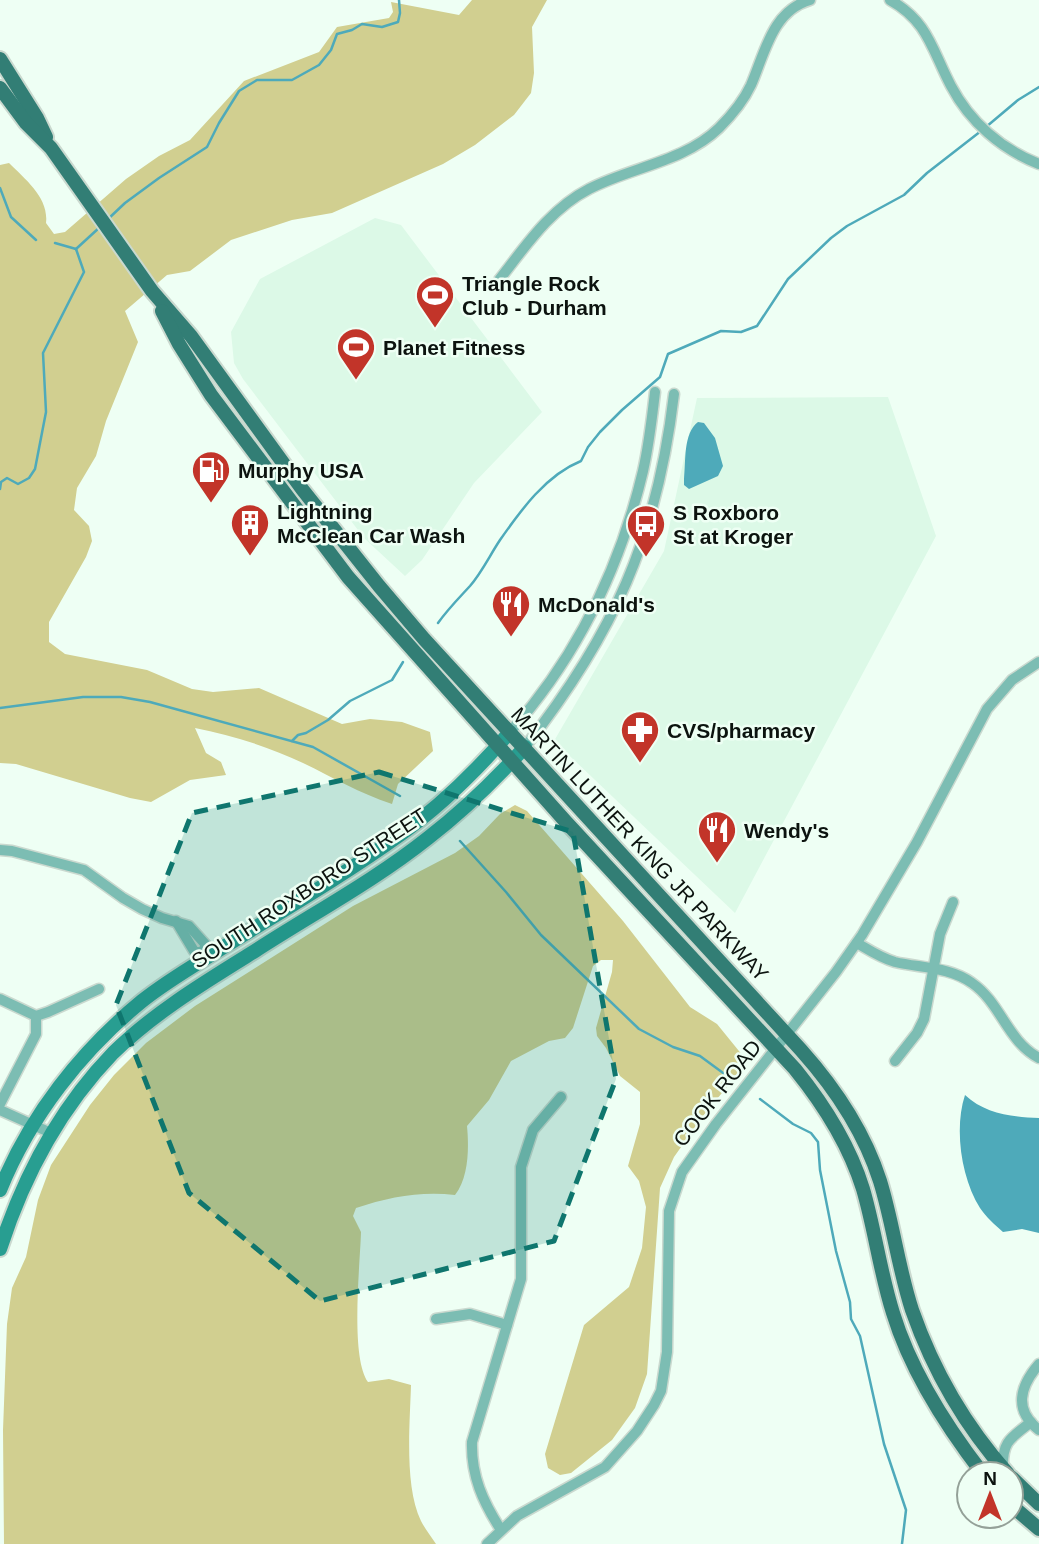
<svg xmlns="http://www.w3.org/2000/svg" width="1039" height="1544" font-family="Helvetica,sans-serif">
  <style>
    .built { fill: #dcf9e7 }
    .green { fill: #d1cf90 }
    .water { fill: #4eaaba }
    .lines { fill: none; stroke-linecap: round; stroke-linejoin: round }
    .stream { stroke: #4eaaba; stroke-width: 2.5 }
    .street-casing { stroke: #cad9cf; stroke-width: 13 }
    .secondary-casing { stroke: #cad9cf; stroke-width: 18 }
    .primary-casing { stroke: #cad9cf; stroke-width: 18 }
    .street { stroke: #7cbdb3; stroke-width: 10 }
    .secondary { stroke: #289e91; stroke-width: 14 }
    .primary { stroke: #327e75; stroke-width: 14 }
    .marked { fill: #0f766e; fill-opacity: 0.2; stroke: #0f766e; stroke-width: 5; stroke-dasharray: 14 9; stroke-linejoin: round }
    .labels { text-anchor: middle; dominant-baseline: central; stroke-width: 5; stroke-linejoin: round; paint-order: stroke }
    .poi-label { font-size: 21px; font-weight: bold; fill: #0c130f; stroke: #eefff4; text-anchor: start }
    .street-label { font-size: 21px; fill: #0c130f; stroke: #eefff4 }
  </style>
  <rect width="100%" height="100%" fill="#eefff4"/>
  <g class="built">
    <polygon points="375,218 401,225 542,412 474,483 422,560 405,576 364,538 243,379 234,363 231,332 260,279"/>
    <polygon points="888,397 936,536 735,913 554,741 664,551 697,398"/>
  </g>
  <g class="green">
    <path d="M472,0H547L532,27L534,73L531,93L514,115L475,145L443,164L332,213L292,220L231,240L190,271L167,275L125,311L138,342L106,421L96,456L77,488L74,510L89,526L92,541L86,557L49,622V642L65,654L147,670L192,689L213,692L259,688L342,724L370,719L402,722L430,732L433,751L398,784L392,804C359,793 334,778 303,763C270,747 231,735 195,728L206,753L221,762L226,775L190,780L151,802L130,798L16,764L0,763V165L9,163C26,180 49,198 46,223L54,234L65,232L126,179L159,156L190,140L244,81L319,52L337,27L389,18L393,12L391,2L459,15Z"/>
    <path d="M515,805L527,811L623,921L690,1007L717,1024L743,1056L740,1071L703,1116L674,1157L660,1188L647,1374L635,1408L612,1440L571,1473L560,1475L548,1468L545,1454L584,1325L629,1287L642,1248L646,1207L639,1181L628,1166L640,1124V1092L620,1076L606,1048L597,1036L596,1028L612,972L613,960H601L593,966L573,1028L565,1038L549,1041L511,1061L489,1100L467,1126C469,1147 469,1177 455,1195C421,1191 389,1197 356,1208L353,1216L361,1232C360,1266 350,1357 368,1382L389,1379L411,1385C410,1423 404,1486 421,1521C425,1529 431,1536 436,1544H4L3,1430L7,1324L12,1288L26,1257L38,1200L51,1165L90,1105L114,1075L146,1043L195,1006L353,906L455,853L479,836L500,814Z"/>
  </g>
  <g class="water">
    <path d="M698,422L704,423L715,438L723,466L718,476L689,489L684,485V479C686,462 683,433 698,422Z"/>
    <path d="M965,1095C985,1114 1013,1117 1039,1118V1233L1022,1229L1003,1232C995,1225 986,1217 980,1208C961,1178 954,1128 965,1095Z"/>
  </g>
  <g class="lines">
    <g class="stream">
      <polyline points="986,127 1018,100 1039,87"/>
      <polyline points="0,188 11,217 36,240"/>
      <polyline points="107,220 125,203 159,178 207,147 219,123 239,91 257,80 292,80 319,65 331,50 337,34 352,30 362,24 382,27 398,22 400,13 399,0"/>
      <polyline points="55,243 76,249"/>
      <polyline points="76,249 100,227"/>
      <polyline points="0,489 1,482 7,478 18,484 29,478 35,469 46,412 43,353 84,272 76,249"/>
      <path d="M438,623C448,609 459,598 470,586C482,572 490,555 500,540C521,510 546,475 581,461L588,447L600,432L622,410L660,377L668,354L721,331L741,332L757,326L788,279L831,238L847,226L904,195L927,173L981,131"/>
      <polyline points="0,708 83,697 121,697 150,702 313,747 400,796"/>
      <polyline points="292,741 298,735 306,733 328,720 350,701 392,680 403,662"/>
      <polyline points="460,841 506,892 541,935 639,1029 673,1047 700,1056 734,1081"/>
      <polyline points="760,1099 793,1124 811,1133 818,1142 820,1170 836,1251 850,1302 851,1319 860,1336 884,1444 906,1510 902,1544"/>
    </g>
    <g class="street-casing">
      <g id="street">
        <path d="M890,0C928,21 932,50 951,86C970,122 1001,149 1039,164"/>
        <path d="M499,280C525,247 550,209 589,189C631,167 684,162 719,128C731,116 744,100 751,85C765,53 772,11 810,0"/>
        <path d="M510,732C576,658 620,568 643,471C649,445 652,418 655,392"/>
        <path d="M525,747C614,634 657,538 674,394"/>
        <polyline points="0,850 12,851 84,870 123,898 142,909 162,918 189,926 206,945 202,953"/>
        <polyline points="176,921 194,951 202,953 205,956"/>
        <path d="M857,943C869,950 881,958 895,962C921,968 950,967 972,983C1001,1003 1007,1041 1039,1058"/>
        <polyline points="0,999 36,1016 48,1012 99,989"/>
        <polyline points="895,1061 917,1033 924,1019 940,934 953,902"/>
        <polyline points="0,1104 36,1034 36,1016"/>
        <polyline points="0,1110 51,1133"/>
        <polyline points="436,1319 470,1314 507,1325"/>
        <path d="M1039,1364C1020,1386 1013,1410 1039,1430"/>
        <path d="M1003,1468C1002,1441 1011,1438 1031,1422"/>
        <path d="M501,1530C483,1502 471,1476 472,1442L521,1279V1167L533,1130L561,1097"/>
        <polyline points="487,1544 517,1516 605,1467 637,1431 654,1405 661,1391 667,1352 669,1211 682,1172 716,1124 836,972 862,935 917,842 987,709 1012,680 1039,662"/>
      </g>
    </g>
    <g class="secondary-casing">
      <g id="secondary">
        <path d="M0,1190C30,1116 81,1051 142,1001C167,981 195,965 222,948C282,911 344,875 401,834C442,805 477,770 510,732"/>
        <path d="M0,1249C24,1175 59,1109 113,1053C155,1012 205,982 255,951C312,914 374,881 428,838C463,811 495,780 525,747"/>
      </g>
    </g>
    <g class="primary-casing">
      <g id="primary">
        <polyline points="0,59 37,118 46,137"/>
        <path d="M0,88L26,123L51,148L152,291L191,336L302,489L379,586L424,639L801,1050C835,1088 864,1131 880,1181C893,1223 898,1267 912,1310C933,1370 966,1427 1008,1474"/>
        <path d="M162,311L179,344L211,395L348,577L566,822L795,1069C825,1106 849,1144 863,1189C875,1230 880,1272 893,1313C911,1372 946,1426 983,1474"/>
        <polyline points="1011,1477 1039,1504"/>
        <polyline points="1011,1505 1039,1529"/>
      </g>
    </g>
    <use href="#street" class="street"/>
    <use href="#secondary" class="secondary"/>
    <use href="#primary" class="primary"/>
  </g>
  <path class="marked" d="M379,772L573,832L616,1079L554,1241L320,1301L189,1193L116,1005L192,813Z"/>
  <defs>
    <g id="stadium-pin" transform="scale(2.0125)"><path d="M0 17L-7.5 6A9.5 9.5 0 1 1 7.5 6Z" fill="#c23429" stroke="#eefff4"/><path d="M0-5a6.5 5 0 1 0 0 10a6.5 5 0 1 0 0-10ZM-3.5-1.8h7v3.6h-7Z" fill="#fff"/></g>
    <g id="fuel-pin" transform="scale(2.0125)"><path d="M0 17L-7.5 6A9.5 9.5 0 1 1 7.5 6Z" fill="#c23429" stroke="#eefff4"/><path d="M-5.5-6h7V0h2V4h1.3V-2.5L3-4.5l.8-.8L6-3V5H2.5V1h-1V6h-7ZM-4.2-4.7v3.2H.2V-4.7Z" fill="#fff"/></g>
    <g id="building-pin" transform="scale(2.0125)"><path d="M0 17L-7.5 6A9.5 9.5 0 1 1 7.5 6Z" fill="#c23429" stroke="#eefff4"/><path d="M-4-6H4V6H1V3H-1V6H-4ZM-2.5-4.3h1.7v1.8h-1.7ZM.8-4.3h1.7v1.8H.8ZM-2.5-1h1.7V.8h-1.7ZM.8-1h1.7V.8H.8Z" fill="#fff"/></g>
    <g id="bus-pin" transform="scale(2.0125)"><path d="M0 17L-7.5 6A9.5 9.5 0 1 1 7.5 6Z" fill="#c23429" stroke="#eefff4"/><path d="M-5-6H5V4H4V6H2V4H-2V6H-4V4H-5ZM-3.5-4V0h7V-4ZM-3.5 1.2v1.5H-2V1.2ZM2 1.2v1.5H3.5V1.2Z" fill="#fff"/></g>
    <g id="restaurant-pin" transform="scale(2.0125)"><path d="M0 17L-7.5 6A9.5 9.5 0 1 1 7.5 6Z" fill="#c23429" stroke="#eefff4"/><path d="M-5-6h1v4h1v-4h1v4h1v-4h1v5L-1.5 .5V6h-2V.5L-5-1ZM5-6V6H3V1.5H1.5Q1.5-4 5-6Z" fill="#fff"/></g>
    <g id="pharmacy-pin" transform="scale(2.0125)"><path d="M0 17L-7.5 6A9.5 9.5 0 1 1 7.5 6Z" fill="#c23429" stroke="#eefff4"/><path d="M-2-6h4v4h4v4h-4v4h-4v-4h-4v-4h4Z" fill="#fff"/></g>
  </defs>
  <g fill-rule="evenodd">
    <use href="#stadium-pin" x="435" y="295"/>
    <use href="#stadium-pin" x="356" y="347"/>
    <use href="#fuel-pin" x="211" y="470"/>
    <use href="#building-pin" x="250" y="523"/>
    <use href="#bus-pin" x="646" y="524"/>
    <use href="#restaurant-pin" x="511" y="604"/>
    <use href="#pharmacy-pin" x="640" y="730"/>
    <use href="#restaurant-pin" x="717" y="830"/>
  </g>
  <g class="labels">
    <g class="poi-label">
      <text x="462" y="283">Triangle Rock<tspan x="462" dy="24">Club - Durham</tspan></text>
      <text x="383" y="347">Planet Fitness</text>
      <text x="238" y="470">Murphy USA</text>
      <text x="277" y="511">Lightning<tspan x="277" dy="24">McClean Car Wash</tspan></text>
      <text x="673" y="512">S Roxboro<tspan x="673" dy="24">St at Kroger</tspan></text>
      <text x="538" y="604">McDonald's</text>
      <text x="667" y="730">CVS/pharmacy</text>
      <text x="744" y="830">Wendy's</text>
    </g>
    <g class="street-label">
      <text transform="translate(640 844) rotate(47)">MARTIN LUTHER KING JR PARKWAY</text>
      <text transform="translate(309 888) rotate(-33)">SOUTH ROXBORO STREET</text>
      <text transform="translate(717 1093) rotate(-52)">COOK ROAD</text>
    </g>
  </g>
  <g transform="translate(990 1495)"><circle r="33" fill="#eefff4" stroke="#94a198" stroke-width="2"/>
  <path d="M0-5L12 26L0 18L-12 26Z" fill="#c23429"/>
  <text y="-10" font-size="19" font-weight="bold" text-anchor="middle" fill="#0c130f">N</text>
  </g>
</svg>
